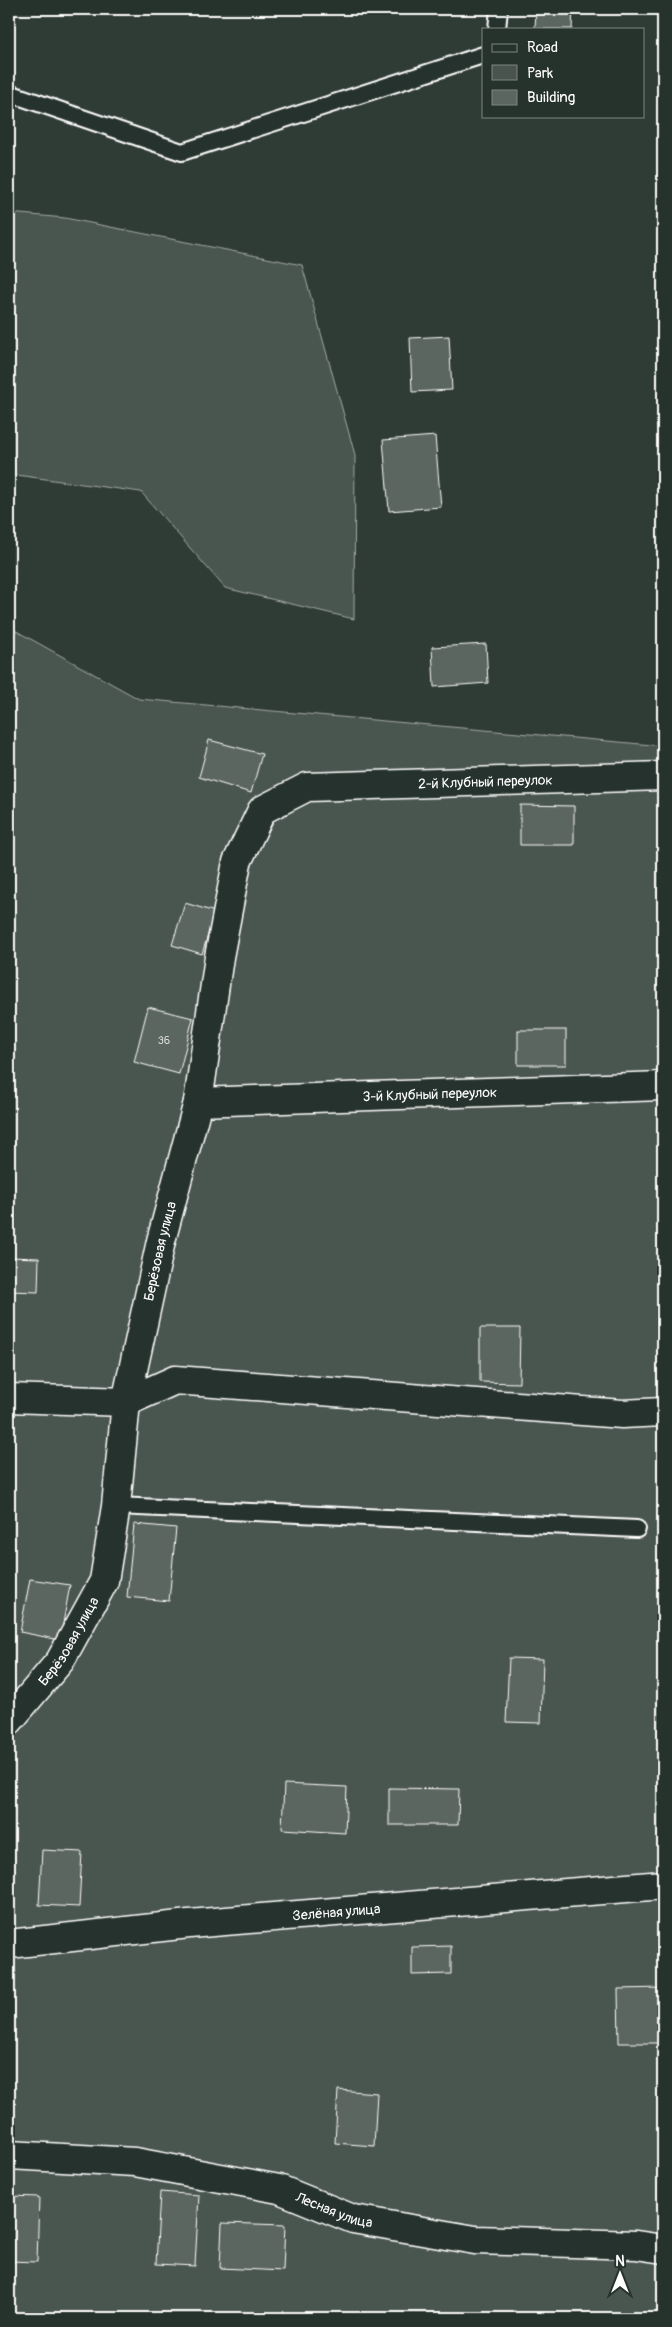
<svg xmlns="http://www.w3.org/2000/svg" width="672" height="2327" font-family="Pangolin,sans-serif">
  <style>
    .green { fill: #4a544f; stroke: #a4aaa7 }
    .building { fill: #5b6661; stroke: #fff }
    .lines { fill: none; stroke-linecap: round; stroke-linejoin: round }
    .lane-casing { stroke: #fff; stroke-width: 20 }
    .street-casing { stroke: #fff; stroke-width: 31 }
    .lane { stroke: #26332d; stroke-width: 16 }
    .street { stroke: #26332d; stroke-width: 28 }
    .labels { text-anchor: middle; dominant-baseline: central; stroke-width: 5; stroke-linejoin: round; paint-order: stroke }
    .number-label { font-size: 11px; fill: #d6d9d8 }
    .street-label { font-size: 14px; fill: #fff; stroke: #26332d }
  </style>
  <rect width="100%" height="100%" fill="#2f3b35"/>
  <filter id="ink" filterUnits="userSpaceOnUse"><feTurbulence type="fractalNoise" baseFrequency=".02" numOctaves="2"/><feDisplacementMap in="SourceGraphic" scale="10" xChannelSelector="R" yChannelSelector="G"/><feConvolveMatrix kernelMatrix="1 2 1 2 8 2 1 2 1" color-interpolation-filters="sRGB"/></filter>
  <g filter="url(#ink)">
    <g class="green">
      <polygon points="9,213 65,218 302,265 355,455 354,619 225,588 141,492 9,474"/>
      <polygon points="9,627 139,699 663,746 663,2318 9,2318"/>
    </g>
    <g class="building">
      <polygon points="536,9 573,9 572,29 535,29"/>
      <polygon points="449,336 452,390 412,392 410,338"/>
      <polygon points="435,436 441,507 389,511 383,440"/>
      <polygon points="486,644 488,683 434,687 432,647"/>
      <polygon points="209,740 262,754 251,793 199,777"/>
      <polygon points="520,805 574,806 574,845 520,845"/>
      <polygon points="185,903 215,912 202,954 172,945"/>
      <polygon points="148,1007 193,1018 179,1074 134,1062"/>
      <rect x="518" y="1030" width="48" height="35"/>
      <polygon points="9,1257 39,1258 38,1292 9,1291"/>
      <polygon points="480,1328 520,1328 519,1383 480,1382"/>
      <polygon points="134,1524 176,1528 169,1601 127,1597"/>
      <polygon points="30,1579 70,1585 60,1640 20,1632"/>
      <polygon points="509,1658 543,1659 541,1723 506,1722"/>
      <polygon points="284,1784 347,1787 345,1833 282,1829"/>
      <polygon points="389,1788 459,1789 458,1825 389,1825"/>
      <polygon points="42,1850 82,1852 79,1907 39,1905"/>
      <polygon points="451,1946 451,1974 412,1975 412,1947"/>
      <polygon points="663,1988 663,2043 619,2043 618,1989"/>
      <polygon points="338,2090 377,2093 374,2146 335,2143"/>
      <polygon points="160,2192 199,2195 195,2266 156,2264"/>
      <polygon points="9,2196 39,2197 37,2262 9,2261"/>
      <polygon points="222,2223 285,2225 283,2271 220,2268"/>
    </g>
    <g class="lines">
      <g class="lane-casing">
        <g id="lane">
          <polyline points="497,29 499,9"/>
          <polyline points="9,93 182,152 483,55"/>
          <polyline points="116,1506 637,1529"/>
        </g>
      </g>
      <g class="street-casing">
        <g id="street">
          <path id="s1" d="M198,1102L663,1086"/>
          <polyline points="9,1398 126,1402 175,1380 622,1414 663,1412"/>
          <path id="s2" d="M9,1721L60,1661L104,1581L116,1506L126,1402L161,1241L198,1102L219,957L237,862L262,810L307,787L663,776"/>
          <path id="s3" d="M9,1944L189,1924L663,1885"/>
          <path id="s4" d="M9,2155L135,2162L279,2189L353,2219L475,2240L636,2245L663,2249"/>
        </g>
      </g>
      <use href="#lane" class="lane"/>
      <use href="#street" class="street"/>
    </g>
  </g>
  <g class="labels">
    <g class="number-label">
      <text x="164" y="1040">36</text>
    </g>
    <g class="street-label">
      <text stroke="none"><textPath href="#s2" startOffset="1189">2-й Клубный переулок</textPath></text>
      <text stroke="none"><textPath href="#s1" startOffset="232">3-й Клубный переулок</textPath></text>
      <text stroke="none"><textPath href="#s2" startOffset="505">Берёзовая улица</textPath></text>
      <text stroke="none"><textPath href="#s2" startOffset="100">Берёзовая улица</textPath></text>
      <text stroke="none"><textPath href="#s3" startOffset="329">Зелёная улица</textPath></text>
      <text stroke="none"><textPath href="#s4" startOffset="332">Лесная улица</textPath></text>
    </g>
  </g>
  <rect width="672" height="2327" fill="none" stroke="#26332d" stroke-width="30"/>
  <rect x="15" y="15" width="642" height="2297" fill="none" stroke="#fff" stroke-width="2" filter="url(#ink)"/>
  <rect x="482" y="28" width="162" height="90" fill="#26332d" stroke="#7d8581"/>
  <rect x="492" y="44" width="25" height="8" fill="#26332d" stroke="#7d8581"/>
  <text x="527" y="52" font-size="15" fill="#ffffff">Road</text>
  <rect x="492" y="65" width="25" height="15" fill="#4a544f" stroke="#7d8581"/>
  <text x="527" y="78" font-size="15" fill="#ffffff">Park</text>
  <rect x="492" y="90" width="25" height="15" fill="#5b6661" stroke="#7d8581"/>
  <text x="527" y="102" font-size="15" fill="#ffffff">Building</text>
  <g transform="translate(620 2274)" stroke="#26332d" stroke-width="4" paint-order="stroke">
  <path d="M0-4L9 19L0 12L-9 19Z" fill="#ffffff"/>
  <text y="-8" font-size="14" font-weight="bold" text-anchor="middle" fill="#ffffff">N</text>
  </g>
</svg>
